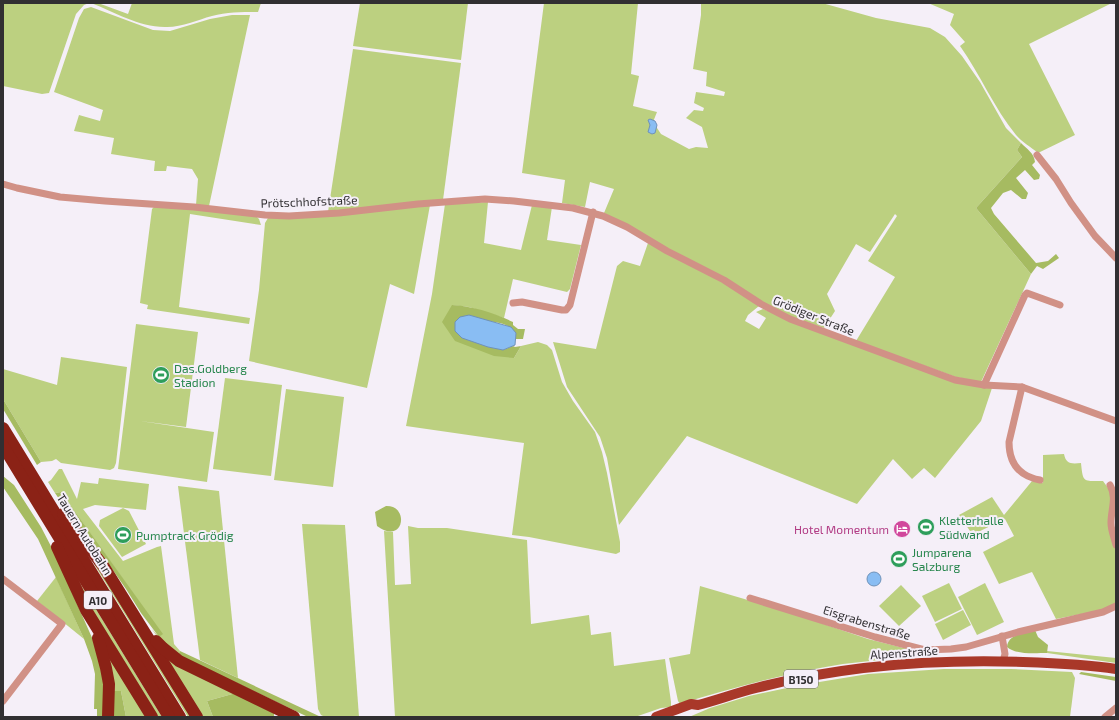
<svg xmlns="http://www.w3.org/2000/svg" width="1119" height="720" font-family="'Exo 2',sans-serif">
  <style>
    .green { fill: #bcd080 }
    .forest { fill: #a6bb61 }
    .water { fill: #89bdf3; stroke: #6f92b9 }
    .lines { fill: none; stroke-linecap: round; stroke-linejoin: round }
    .street { stroke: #d19186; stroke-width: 7 }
    .primary { stroke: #a93829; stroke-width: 10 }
    .highway { stroke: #8b2216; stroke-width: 12 }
    .labels { text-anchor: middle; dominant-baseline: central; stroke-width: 4; stroke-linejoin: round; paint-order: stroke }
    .shield { fill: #f5eff8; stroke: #6c696d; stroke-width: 1 }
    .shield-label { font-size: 11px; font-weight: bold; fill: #312f32 }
    .street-label { font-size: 12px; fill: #312f32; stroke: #f5eff8 }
    .leisure-label { font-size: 12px; fill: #27864d; stroke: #f5eff8; text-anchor: start }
    .hotel-label { font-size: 12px; fill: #b23c85; stroke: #f5eff8; text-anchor: end }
  </style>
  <rect width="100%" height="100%" fill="#f5eff8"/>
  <g class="green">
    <polygon points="3,3 89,3 84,5 76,14 49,93 42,94 3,86"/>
    <path d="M91,3H98L128,14L132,3H261L258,12C242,12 227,12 212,16C197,20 183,27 167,27C140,28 115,12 91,3Z"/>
    <polygon points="360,3 468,3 461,60 353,46"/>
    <polygon points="544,3 638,3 631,74 639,76 633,106 657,112 653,122 661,134 689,149 696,147 708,148 702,127 686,118 694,110 703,111 704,108 694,103 696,92 724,96 725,92 706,86 707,72 693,69 701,15 701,3 822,3 876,18 930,28 945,37 962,56 980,82 1006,128 1021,143 1017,150 1022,157 976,208 1031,274 981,382 956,377 856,341 895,277 868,261 897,216 895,214 870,252 856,244 827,294 835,311 824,328 793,318 767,305 604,213 614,189 590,182 585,207 562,203 565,180 522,173"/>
    <path d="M928,3H1112L1029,44L1075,135L1038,153C1031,147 1022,142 1016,135C994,108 980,74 960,46L965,42L950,25L954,14Z"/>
    <polygon points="91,7 153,30 170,31 210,19 232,15 250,15 209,206 196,205 198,179 192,169 167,166 166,171 154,171 155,161 111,154 114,138 74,131 79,115 100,121 103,110 54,92 79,18 84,9"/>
    <polygon points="353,49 461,63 443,200 328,212"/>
    <polygon points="488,202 484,243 521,250 532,205 552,207 547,240 581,245 570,289 567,292 513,279 504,318 469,307 452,305 514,358 521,346 538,342 547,345 552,350 562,382 573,401 595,432 602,452 607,473 620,542 620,552 616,554 529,537 512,535 524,443 406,426 432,294 445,204"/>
    <polygon points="430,205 414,294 390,284 367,388 249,361 259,290 265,223 268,218"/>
    <polygon points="154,207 188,208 256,216 259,219 261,225 190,214 179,307 250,318 249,324 147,309 148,305 140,303 152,209"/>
    <polygon points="648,243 726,284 759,306 748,315 745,321 759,329 766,318 756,312 763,309 858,346 992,388 981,421 935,478 924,468 912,479 893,459 857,504 687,436 619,525 607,458 600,437 567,387 553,342 596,349 617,266 623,261 640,266"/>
    <polygon points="136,324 198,332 186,427 140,421 214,432 207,482 118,469"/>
    <polygon points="61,357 127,367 116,463 114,468 110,470 61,463 56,459 52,461 41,462 3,399 3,369 57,385"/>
    <polygon points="225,378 282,385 271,476 213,469"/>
    <polygon points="286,389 344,397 333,487 274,480"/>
    <path d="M1064,454C1066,464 1071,464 1081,463C1083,483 1083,481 1103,481L1111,492L1109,525L1116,550V605L1102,610L1056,619L1032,572L999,584L983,552L1014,536L1005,519L976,533L974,530L970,531L959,515L992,497L1004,515L1032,481L1043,483V455Z"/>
    <polygon points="59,469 62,469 77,499 81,482 98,484 99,478 149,484 146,510 95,505 83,509 123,561 157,547 161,546 174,644 180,651 178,655 159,639 151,628 159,637 162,634 61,492 55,493 48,482 51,480"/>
    <polygon points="178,486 219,491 238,678 200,660"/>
    <polygon points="123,508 129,511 146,544 122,557 99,526 100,520"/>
    <polygon points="302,524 345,525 359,717 325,717 321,715 318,709"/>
    <polygon points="408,526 418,528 447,528 527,540 531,624 589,615 591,635 611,632 614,666 665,659 671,702 671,707 661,708 635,717 395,717 384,531 393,532 395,585 411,584"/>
    <polygon points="98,562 194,717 188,717 94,564"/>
    <polygon points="75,575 162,717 154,717 102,631"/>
    <polygon points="56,577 84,639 37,601"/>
    <polygon points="949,583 962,609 935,622 922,596"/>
    <polygon points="985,583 1004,622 977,635 958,597"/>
    <polygon points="901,585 921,606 899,626 879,606"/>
    <path d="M700,586L785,611L868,639L916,651V656C892,659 867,661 843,664C788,673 734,687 680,704L678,701L669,658L690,654Z"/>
    <polygon points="963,610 971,625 943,640 935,624"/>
    <polygon points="103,643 148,717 126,717 121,691 112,691"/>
    <polygon points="1047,651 1116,658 1116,663 1047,653"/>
    <polygon points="166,659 236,693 207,701 213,717 201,717"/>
    <polygon points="944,669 1011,669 1072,672 1075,678 1070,717 689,717 710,708 749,696 801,685 868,674"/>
  </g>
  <g class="forest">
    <path d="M1021,143C1027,149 1034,153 1035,162L1032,165L1040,175L1039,179L1034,180L1025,170L1016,178L1028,193L1026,199H1022L1011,190L1003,193L991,208L994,214L1036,263L1048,261L1056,254L1059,258L1043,269L1037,266L1031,274L976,208L1022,157L1017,150Z"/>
    <path d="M452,305C473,306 494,313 513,322V325L518,329H525L523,339H516C515,324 500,323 488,321L477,342L488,347L503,350L513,346L515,347L521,346L514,358L494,356L455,341L442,322Z"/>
    <polygon points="3,399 41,462 37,465 3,409"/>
    <polygon points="3,476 14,485 41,527 55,554 93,640 102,672 104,691 103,717 97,717 97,709 94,709 95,674 92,661 84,639 38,539 3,487"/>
    <polygon points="61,492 163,634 159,637 141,613 126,589 108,563 72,518 55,493"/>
    <path d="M386,506C410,505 404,546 377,526L375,512Z"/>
    <path d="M1035,630L1038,637L1048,645L1047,653C1035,653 1016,655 1007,647C1008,634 1025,633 1035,630Z"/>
    <polygon points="180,651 321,717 308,717 178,655"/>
    <polygon points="1081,672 1116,677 1116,681 1079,674"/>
    <polygon points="112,691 121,691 126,717 111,717"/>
    <polygon points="236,693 274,712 274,717 213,717 207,701"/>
  </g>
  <g class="water">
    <polygon points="650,119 655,121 657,125 655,133 652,134 648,132 650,125 648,120"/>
    <polygon points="469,315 511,327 516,333 515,345 503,350 488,347 462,338 455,331 455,322 460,317"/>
    <circle cx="874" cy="579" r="7"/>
  </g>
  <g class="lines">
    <g class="street">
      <polyline points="1037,155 1056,179 1071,203 1095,236 1116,258"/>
      <polyline points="3,184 17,188 60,197 105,201 194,207 265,215 289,216 339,213 418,204 485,199 514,201 573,208 603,216 627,227 667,251 724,280 761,304 790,319 955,380 984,385 1022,387 1116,421"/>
      <polyline points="513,303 522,302 562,310 566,310 570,305 593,212"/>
      <polyline points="984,385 1025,295 1027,293 1060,305"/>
      <path d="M1022,387L1009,442C1009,463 1019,476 1040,480"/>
      <path d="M1110,485C1117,498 1111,509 1111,523C1111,530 1114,537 1116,545"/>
      <polyline points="3,579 62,624 3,701"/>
      <polyline points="750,598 875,637 925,650 951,649 966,647 1018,632 1103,612 1116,606"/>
      <polyline points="1002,636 1005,654 1003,661"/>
      <polyline points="1105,717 1116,708"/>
    </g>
    <path class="primary" d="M656,717L691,704L698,705C717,700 736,693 756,688C842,666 933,659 1023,662C1054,663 1085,664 1116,669"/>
    <g class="highway">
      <polyline points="3,428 180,717"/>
      <polyline points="3,446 169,717"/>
      <polyline points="63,514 104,567 197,717"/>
      <polyline points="57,547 86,610 152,717"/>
      <polyline points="98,638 106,668 109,684 108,717"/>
      <polyline points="156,641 163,648 179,661 294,717"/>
    </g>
  </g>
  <defs>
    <g id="stadium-disc" transform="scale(0.9)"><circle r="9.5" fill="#2e9e5b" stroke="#f5eff8"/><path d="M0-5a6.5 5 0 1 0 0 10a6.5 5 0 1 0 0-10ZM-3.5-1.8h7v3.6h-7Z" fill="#fff"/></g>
    <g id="hotel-disc" transform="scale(0.9)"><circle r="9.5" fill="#d1479c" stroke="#f5eff8"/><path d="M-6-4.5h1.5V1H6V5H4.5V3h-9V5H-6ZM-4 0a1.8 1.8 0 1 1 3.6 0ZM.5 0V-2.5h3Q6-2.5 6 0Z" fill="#fff"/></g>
  </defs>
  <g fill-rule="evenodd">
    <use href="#stadium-disc" x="161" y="375"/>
    <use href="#stadium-disc" x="926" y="527"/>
    <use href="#hotel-disc" x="902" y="529"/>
    <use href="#stadium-disc" x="123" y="535"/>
    <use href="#stadium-disc" x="899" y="559"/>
  </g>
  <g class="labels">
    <g class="shield">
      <rect x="84" y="591" width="28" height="18" rx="3"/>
      <rect x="784" y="670" width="34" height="18" rx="3"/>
    </g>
    <g class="shield-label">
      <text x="98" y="600">A10</text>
      <text x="801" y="679">B150</text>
    </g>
    <g class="street-label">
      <text transform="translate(309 201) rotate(-2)">Prötschhofstraße</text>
      <text transform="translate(814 315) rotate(22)">Grödiger Straße</text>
      <text transform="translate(85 534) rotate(58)">Tauern Autobahn</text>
      <text transform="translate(867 622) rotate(17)">Eisgrabenstraße</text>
      <text transform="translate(904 652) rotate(-4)">Alpenstraße</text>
    </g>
    <g class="leisure-label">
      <text x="174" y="368">Das.Goldberg<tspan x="174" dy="14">Stadion</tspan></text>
      <text x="939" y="520">Kletterhalle<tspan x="939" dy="14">Südwand</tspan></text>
      <text x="136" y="535">Pumptrack Grödig</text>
      <text x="912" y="552">Jumparena<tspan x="912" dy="14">Salzburg</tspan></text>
    </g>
    <g class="hotel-label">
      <text x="889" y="529">Hotel Momentum</text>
    </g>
  </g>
  <rect width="1119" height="720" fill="none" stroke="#312f32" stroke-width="8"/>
</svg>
